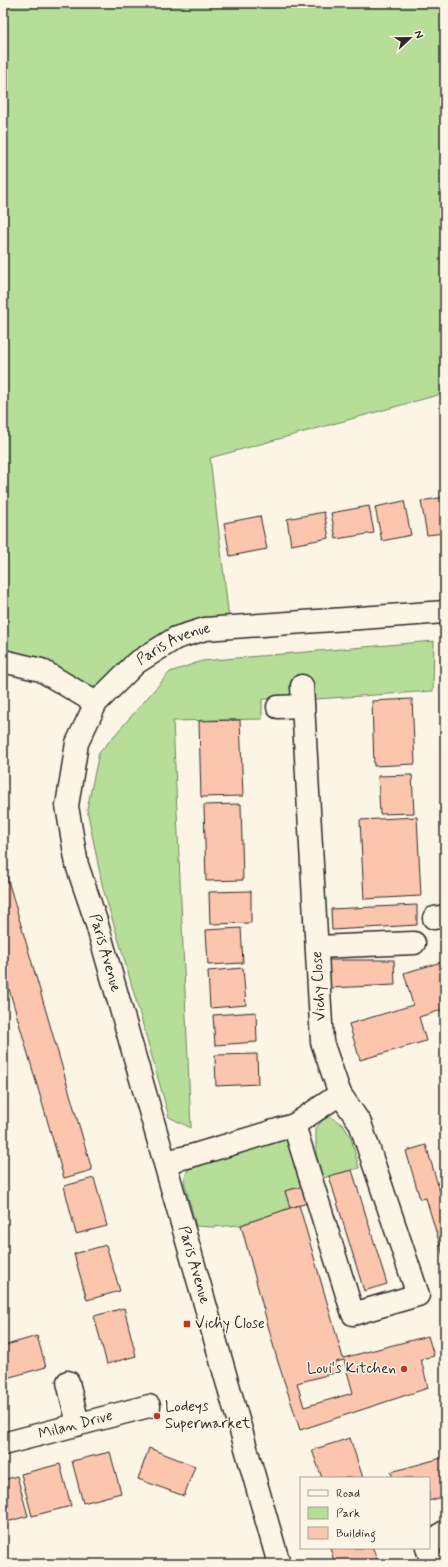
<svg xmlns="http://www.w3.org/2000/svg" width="448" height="1567" font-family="Mynerve,sans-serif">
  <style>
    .green { fill: #b6de99; stroke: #708462 }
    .building { fill: #fcc6ae; stroke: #2b2b2b; fill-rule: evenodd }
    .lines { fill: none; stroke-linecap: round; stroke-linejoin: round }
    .minor-casing { stroke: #2b2b2b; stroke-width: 25 }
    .minor { stroke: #fcf5e5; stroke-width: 22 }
    .poi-dot { fill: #c8321e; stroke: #fcf5e5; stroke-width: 1.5 }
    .labels { text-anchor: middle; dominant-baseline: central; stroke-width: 3; stroke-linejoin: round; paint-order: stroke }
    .street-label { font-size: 15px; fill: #2b2b2b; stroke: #fcf5e5 }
    .poi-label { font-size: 15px; fill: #2b2b2b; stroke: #fcf5e5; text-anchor: start }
  </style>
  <rect width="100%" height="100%" fill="#fcf5e5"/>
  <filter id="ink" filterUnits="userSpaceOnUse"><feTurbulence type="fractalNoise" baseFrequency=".025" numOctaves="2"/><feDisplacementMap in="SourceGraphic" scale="8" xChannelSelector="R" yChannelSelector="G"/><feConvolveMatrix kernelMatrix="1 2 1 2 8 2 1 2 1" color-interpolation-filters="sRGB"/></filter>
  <g filter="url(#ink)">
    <g class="green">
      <polygon points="3,3 445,3 445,393 210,458 230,627 205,629 96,703 3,661"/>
      <polygon points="434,641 433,691 302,700 262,699 262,719 173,721 191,1128 169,1117 122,951 103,889 87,809 99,753 170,672 202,661"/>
      <polygon points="330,1116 344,1126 351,1138 359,1168 323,1178 316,1154 316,1128 323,1120"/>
      <polygon points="286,1137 304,1186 285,1191 290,1208 241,1225 212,1227 196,1226 184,1181 187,1171 194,1166"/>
    </g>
    <g class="building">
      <polygon points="445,497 445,533 427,535 421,501"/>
      <polygon points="404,501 411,535 382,541 375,507"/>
      <polygon points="369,506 374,533 336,539 331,513"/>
      <polygon points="324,512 329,538 291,545 287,519"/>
      <polygon points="260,516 267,549 230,556 224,523"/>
      <polygon points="412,699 415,764 374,766 372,701"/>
      <polygon points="240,720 243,796 201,797 199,721"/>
      <polygon points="412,775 414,813 380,814 378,776"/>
      <polygon points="241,804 243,880 206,881 204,805"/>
      <polygon points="417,817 421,896 364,899 360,820"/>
      <polygon points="3,863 92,1170 64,1178 3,968"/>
      <polygon points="251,891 251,923 210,924 209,892"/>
      <polygon points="417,905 417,925 332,930 331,909"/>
      <polygon points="241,928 243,963 208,965 206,930"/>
      <polygon points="329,960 394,960 395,985 330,988"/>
      <polygon points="445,961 445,1009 419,1017 426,1041 360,1060 349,1024 413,1005 404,973"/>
      <polygon points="243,968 246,1005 210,1008 208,971"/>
      <polygon points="256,1012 257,1042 215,1045 213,1015"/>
      <polygon points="257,1054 258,1084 216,1086 215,1055"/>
      <polygon points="426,1145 440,1192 445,1191 445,1262 426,1198 420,1199 406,1151"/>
      <polygon points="352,1170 387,1284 364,1291 329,1176"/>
      <polygon points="94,1178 107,1226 76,1234 64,1186"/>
      <polygon points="304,1186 308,1203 290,1208 285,1191"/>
      <path d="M299,1205L343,1358L428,1336L434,1356L421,1359L428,1388L300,1430L277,1359L241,1225ZM344,1360L353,1393L304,1407L297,1383L338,1372L336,1362Z"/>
      <polygon points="106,1245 120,1291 87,1300 74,1254"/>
      <polygon points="124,1308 136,1356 107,1364 94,1316"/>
      <polygon points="37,1336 46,1367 3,1379 3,1346"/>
      <polygon points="350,1438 363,1478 322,1478 312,1450"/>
      <polygon points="149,1448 195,1466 184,1496 138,1479"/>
      <polygon points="110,1452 121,1493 83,1503 72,1461"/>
      <polygon points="445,1457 445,1496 429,1501 429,1478 393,1478 391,1472"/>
      <polygon points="60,1464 71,1506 32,1516 21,1474"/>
      <polygon points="17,1476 28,1516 3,1523 3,1480"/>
      <polygon points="330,1548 373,1548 378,1564 335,1564"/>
    </g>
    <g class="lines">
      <g class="minor-casing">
        <g id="minor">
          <polyline points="3,661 41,670 96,703"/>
          <polyline points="278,707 303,706"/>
          <polyline points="434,918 445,916"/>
          <polyline points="317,947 414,943"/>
          <polyline points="294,1125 353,1314 418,1295 360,1123 340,1094"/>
          <polyline points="165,1162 191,1156 294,1125 340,1094 322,1042 302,686"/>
          <polyline points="68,1382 78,1424"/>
          <path id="s1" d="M3,1444L149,1406"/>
          <polyline points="429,1545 444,1532"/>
          <polyline points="427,1548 433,1564"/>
          <path id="s2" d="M279,1564L96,921L77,865L67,806L77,743L96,703L136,663L176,638L205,629L445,612"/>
        </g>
      </g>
      <use href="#minor" class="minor"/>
    </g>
  </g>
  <g class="poi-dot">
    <rect x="183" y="1320" width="8" height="8" rx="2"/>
    <circle cx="404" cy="1369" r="4"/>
    <circle cx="157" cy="1416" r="4"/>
  </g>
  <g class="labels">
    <g class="street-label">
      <text stroke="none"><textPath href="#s2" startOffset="995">Paris Avenue</textPath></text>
      <text transform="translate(105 953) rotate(74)">Paris Avenue</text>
      <text transform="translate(319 986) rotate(-93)">Vichy Close</text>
      <text transform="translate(194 1265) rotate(74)">Paris Avenue</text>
      <text stroke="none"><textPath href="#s1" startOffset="75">Milan Drive</textPath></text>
    </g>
    <g class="poi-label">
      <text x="195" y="1324">Vichy Close</text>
      <text x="396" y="1369" text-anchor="end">Loui's Kitchen</text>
      <text x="165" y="1407">Lodeys<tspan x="165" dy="17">Supermarket</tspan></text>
    </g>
  </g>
  <rect width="448" height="1567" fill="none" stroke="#fcf5e5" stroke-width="16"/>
  <rect x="8" y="8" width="432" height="1551" fill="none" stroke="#2b2b2b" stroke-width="1.5" filter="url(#ink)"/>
  <rect x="300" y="1477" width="130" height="72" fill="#fcf5e5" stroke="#a8a49b"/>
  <rect x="308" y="1490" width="20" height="6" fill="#fcf5e5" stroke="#a8a49b"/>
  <text x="336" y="1497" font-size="12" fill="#2b2b2b">Road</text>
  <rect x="308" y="1507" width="20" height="12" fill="#b6de99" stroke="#a8a49b"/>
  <text x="336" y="1517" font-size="12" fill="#2b2b2b">Park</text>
  <rect x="308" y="1527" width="20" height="12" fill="#fcc6ae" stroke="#a8a49b"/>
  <text x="336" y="1537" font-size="12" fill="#2b2b2b">Building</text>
  <g transform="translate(410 38) rotate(68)" stroke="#fcf5e5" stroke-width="3" paint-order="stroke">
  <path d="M0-3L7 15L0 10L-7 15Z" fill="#2b2b2b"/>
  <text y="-6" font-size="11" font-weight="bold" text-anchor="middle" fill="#2b2b2b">N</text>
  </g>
</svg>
